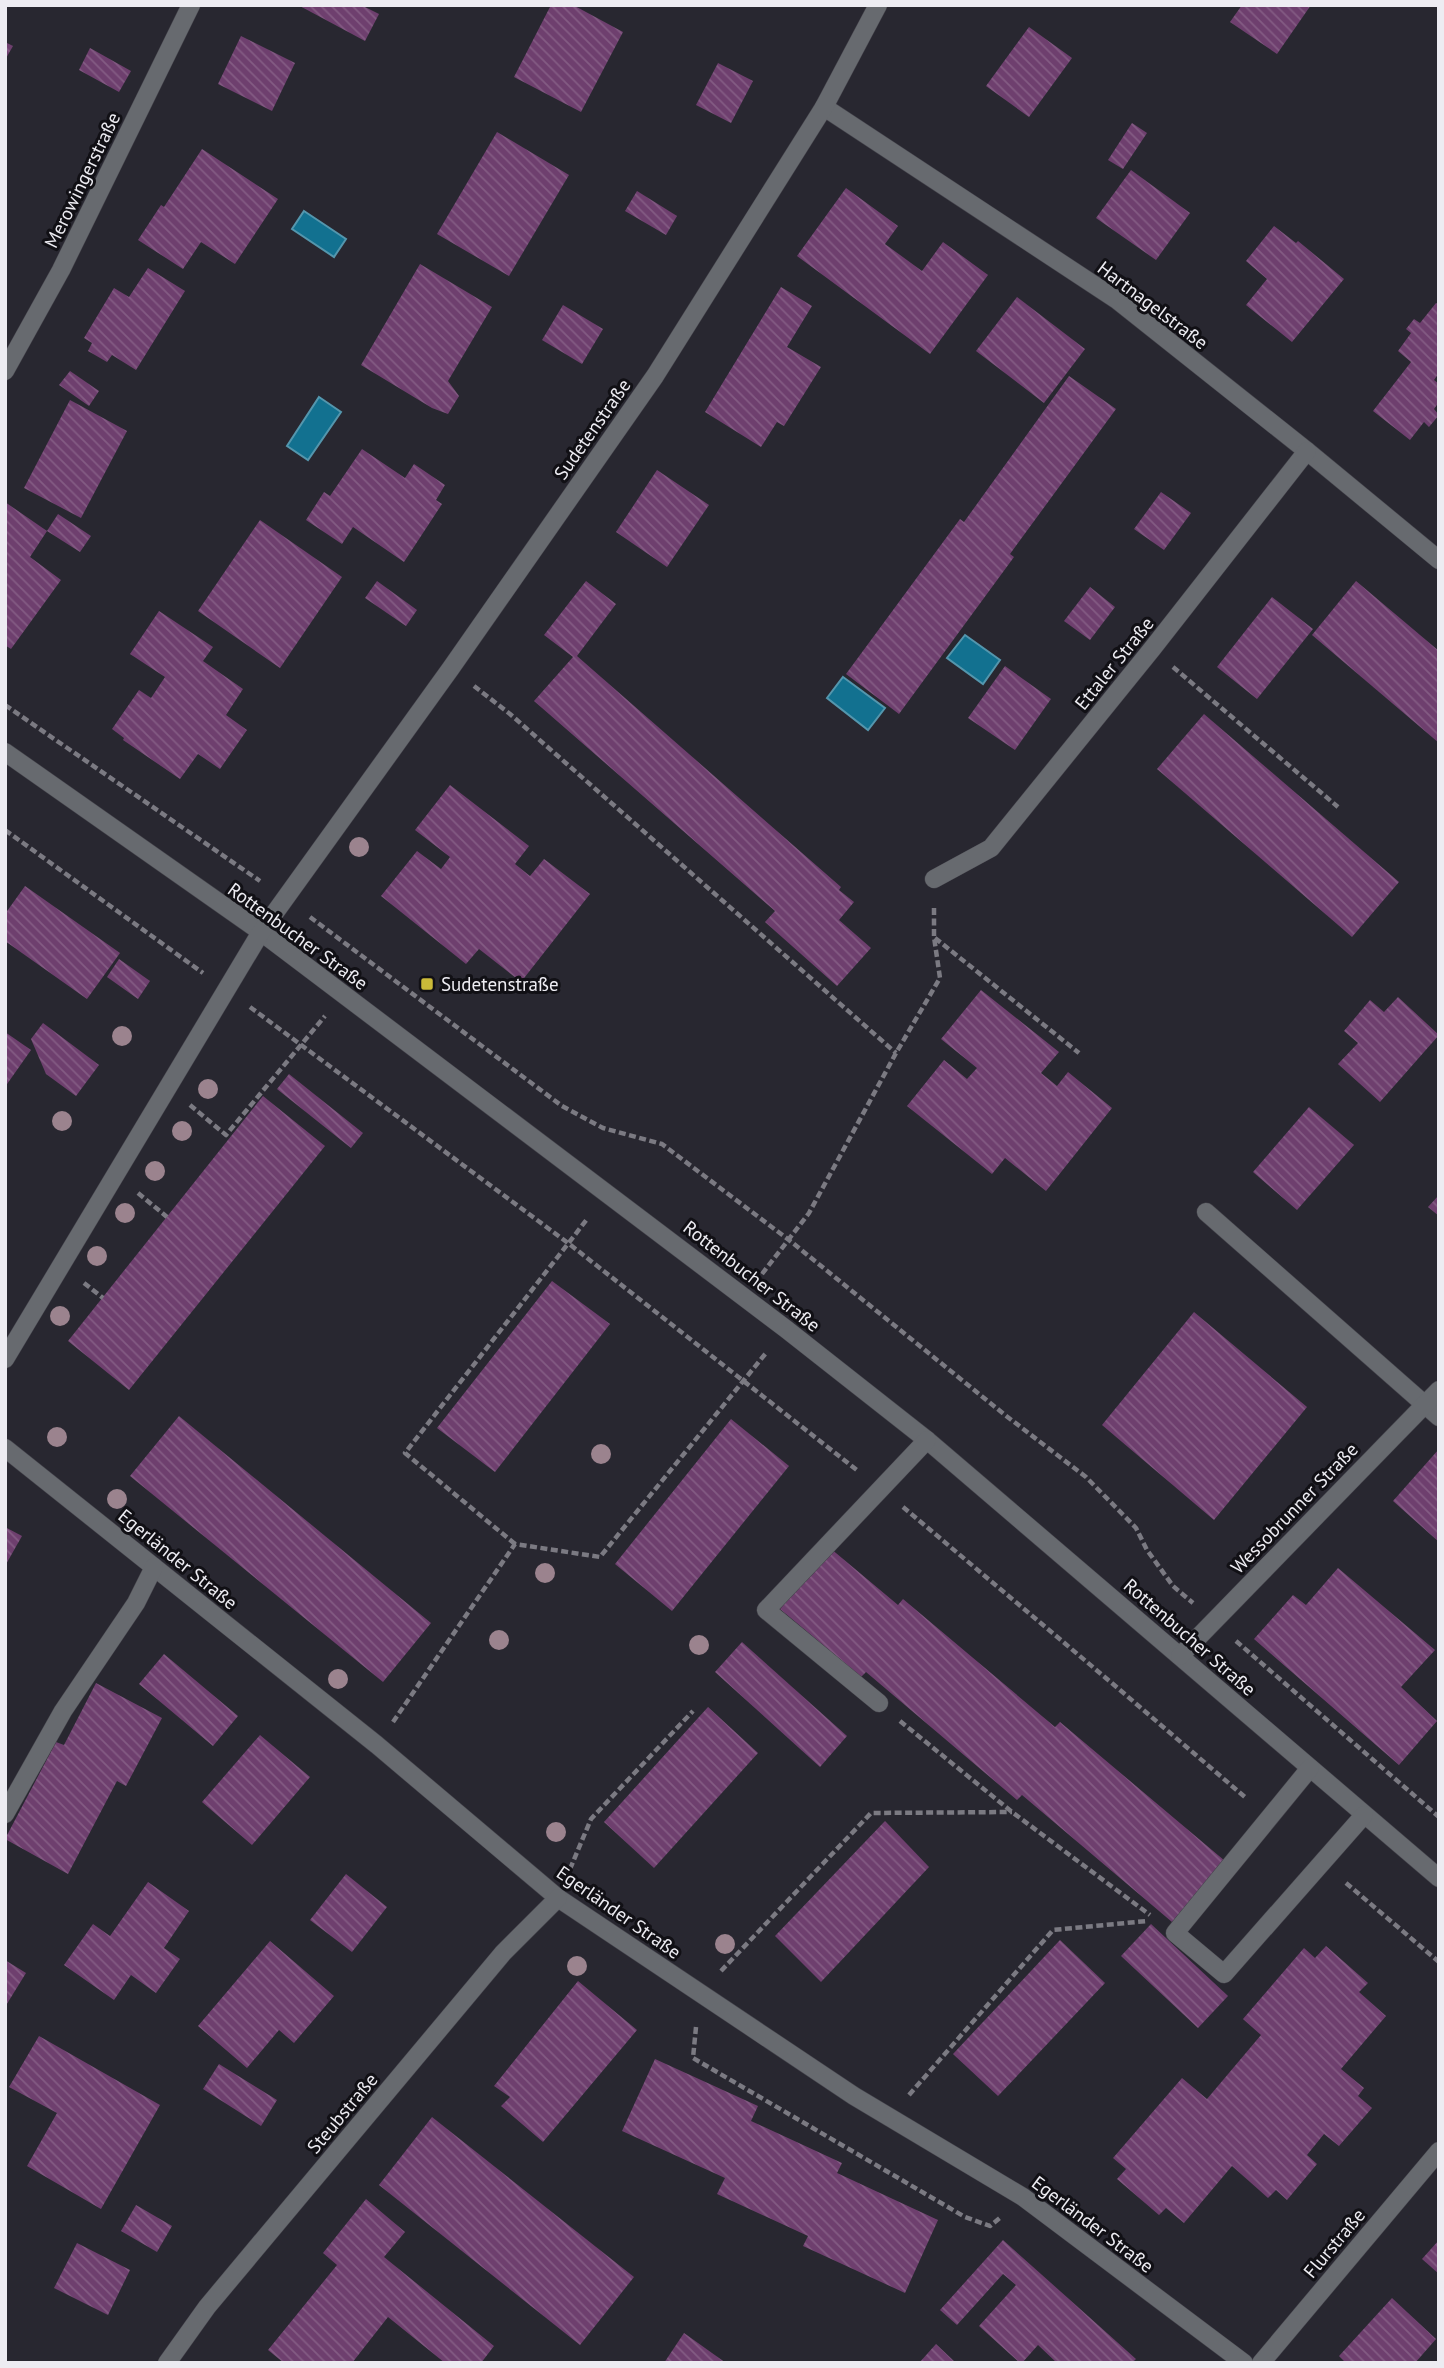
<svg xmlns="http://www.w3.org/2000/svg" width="1444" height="2368" font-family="'PT Sans',sans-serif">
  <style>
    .water { fill: #127190; stroke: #5496ad; stroke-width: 2 }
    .building { fill: url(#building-back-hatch) }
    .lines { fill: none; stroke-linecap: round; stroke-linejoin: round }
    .minor-casing { stroke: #44434b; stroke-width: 19 }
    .path { stroke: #7b7a82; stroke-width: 4.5; stroke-dasharray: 7 3.5; stroke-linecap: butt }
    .minor { stroke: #676a6f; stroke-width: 18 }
    .tree { fill: #9b838e }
    .poi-dot { fill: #cbba39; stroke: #111015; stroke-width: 2.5 }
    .labels { text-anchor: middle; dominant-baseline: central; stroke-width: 6; stroke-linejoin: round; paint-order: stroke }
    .street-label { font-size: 19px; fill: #edecf2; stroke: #111015 }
    .poi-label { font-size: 19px; fill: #edecf2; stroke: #111015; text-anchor: start }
  </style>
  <defs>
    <pattern id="building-back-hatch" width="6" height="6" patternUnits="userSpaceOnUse" patternTransform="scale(1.75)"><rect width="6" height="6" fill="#6e3f6e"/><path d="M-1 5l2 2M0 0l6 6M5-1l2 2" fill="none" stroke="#835b83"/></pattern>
  </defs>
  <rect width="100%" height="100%" fill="#282730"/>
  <g class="water">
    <polygon points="304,211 346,239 334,257 292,229"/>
    <polygon points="319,397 341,412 308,460 287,446"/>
    <polygon points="965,635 1000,660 983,684 947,658"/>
    <polygon points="843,677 885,708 868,730 827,698"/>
  </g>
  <g class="building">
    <polygon points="298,5 361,5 379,14 365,41"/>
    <polygon points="551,5 573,5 623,32 581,112 514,77"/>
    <polygon points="1242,5 1311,5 1277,54 1230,22"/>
    <polygon points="1029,27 1072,58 1029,117 986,86"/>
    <polygon points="241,36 295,63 272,111 218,84"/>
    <polygon points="5,42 13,46 5,60"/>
    <polygon points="90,48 131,71 119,92 79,70"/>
    <polygon points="718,63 753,81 731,123 696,105"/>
    <polygon points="1132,123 1147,133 1123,169 1108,160"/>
    <polygon points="497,132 569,175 509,276 437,234"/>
    <polygon points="202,149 278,199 235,264 201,242 183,269 138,240 161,205 164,207"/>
    <polygon points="1131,170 1190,213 1156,260 1096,218"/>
    <polygon points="846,188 898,226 885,244 922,271 943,242 988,275 930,354 797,256"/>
    <polygon points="637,191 677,216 666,235 625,211"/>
    <polygon points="1274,226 1296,243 1298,241 1344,279 1292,342 1246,305 1267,279 1246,261"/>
    <polygon points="420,264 492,307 448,381 459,396 448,414 432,408 361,365"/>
    <polygon points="148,268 185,291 136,370 112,355 107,362 88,351 92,343 84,338 114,288 129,297"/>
    <polygon points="781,287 812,306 787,347 821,367 784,426 777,422 761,447 705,412"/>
    <polygon points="1017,297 1085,349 1044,403 976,351"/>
    <polygon points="1436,303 1439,305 1439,373 1434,380 1439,384 1439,402 1434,409 1439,415 1429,427 1424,422 1410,440 1373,411 1411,362 1398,351 1411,333 1406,329 1414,319 1420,323"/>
    <polygon points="563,305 603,329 582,364 542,340"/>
    <polygon points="70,371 99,391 89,406 59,385"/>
    <polygon points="1069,376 1116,409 1010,554 1014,557 899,714 846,674 960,519 964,522"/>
    <polygon points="70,400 127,431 81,518 24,488"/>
    <polygon points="362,449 405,478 414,464 445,485 436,500 442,504 404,562 353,527 342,544 306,520 324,492 330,496"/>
    <polygon points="657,470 709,505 667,567 616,532"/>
    <polygon points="1161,492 1191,513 1164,550 1134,529"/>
    <polygon points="5,502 47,531 30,557 61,580 11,649 5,645"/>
    <polygon points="58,514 91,536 80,552 47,531"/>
    <polygon points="260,520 342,577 280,668 198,611"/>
    <polygon points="377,581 417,610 406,626 365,598"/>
    <polygon points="586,581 616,604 577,656 841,887 839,890 854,902 839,920 871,948 837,986 765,922 775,911 534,701 573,657 544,635"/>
    <polygon points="1356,581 1439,651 1439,743 1312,635"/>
    <polygon points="1090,587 1115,607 1090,640 1064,621"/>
    <polygon points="1272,597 1313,629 1257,699 1217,667"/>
    <polygon points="159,611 213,647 203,661 243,689 226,715 247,730 220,769 198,754 180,779 123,740 124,738 112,729 139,690 151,698 165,677 130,654"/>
    <polygon points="1005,666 1051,699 1015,750 968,718"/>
    <polygon points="1204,714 1399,882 1352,937 1157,769"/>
    <polygon points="450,785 529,846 515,864 530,876 544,859 590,894 521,982 479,949 466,964 381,896 417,851 441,869 450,857 415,830"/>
    <polygon points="25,886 120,953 87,999 5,941 5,914"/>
    <polygon points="119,959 150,981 138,999 107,977"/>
    <polygon points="981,990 1059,1052 1041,1073 1057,1086 1068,1072 1112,1108 1046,1191 1005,1158 992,1174 907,1106 944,1060 967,1079 977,1068 941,1039"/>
    <polygon points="1398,997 1439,1035 1380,1102 1338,1064 1358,1043 1344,1031 1370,1000 1384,1012"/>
    <polygon points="43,1023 99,1065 76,1096 46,1074 31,1039"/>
    <polygon points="5,1032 31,1050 5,1087"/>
    <polygon points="289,1074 363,1133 351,1148 277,1089"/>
    <polygon points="263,1096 325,1146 129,1390 68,1341"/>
    <polygon points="1309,1107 1354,1145 1297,1210 1253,1172"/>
    <polygon points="1439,1195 1439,1216 1428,1207"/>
    <polygon points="552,1281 610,1324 495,1472 437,1428"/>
    <polygon points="1194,1312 1307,1407 1214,1520 1102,1425"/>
    <polygon points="179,1416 431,1623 383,1682 130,1476"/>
    <polygon points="731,1419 789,1466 672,1611 615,1564"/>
    <polygon points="1439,1449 1439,1542 1393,1501"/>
    <polygon points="5,1527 22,1536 5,1566"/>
    <polygon points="830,1548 898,1605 903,1599 1055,1727 1060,1722 1225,1861 1172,1922 1022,1795 1017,1800 866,1672 861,1677 780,1609"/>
    <polygon points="1338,1568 1435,1650 1401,1687 1437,1721 1399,1765 1254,1639 1293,1595 1306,1605"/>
    <polygon points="742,1642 847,1736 820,1767 715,1672"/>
    <polygon points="164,1654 238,1716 213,1746 139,1684"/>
    <polygon points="96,1683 162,1718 126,1786 117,1781 68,1874 5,1839 56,1742 64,1745"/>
    <polygon points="708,1707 758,1753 654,1868 604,1822"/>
    <polygon points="260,1735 310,1777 252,1845 202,1802"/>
    <polygon points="885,1821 929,1867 821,1982 775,1936"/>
    <polygon points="346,1874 387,1907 352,1952 310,1920"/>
    <polygon points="148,1882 189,1911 164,1948 180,1959 156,1993 131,1975 114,2000 64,1965 93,1924 110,1936"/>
    <polygon points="1151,1924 1228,1996 1198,2028 1121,1956"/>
    <polygon points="1060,1940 1105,1983 998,2096 953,2054"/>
    <polygon points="270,1941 334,1996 294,2043 279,2030 247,2068 198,2026"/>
    <polygon points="1326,1946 1368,1983 1359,1992 1386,2016 1341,2069 1364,2088 1358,2096 1372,2108 1339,2146 1324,2134 1307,2155 1317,2164 1287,2200 1276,2190 1268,2198 1232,2166 1184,2223 1166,2208 1159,2215 1117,2179 1126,2169 1113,2158 1182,2078 1207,2099 1261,2035 1243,2019 1304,1948 1315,1958"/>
    <polygon points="5,1960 26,1973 5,2007"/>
    <polygon points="578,1981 637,2030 543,2142 501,2106 510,2097 494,2086"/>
    <polygon points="39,2036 160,2105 101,2209 27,2166 57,2113 9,2087"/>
    <polygon points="655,2059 758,2106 751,2121 842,2163 837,2173 938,2220 905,2293 803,2246 808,2236 717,2194 725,2178 622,2131"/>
    <polygon points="219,2064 277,2100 261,2126 203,2089"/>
    <polygon points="432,2117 634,2277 580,2345 379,2185"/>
    <polygon points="366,2199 405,2232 384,2257 494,2346 481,2363 445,2363 388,2317 352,2363 284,2363 268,2350 337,2265 323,2253"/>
    <polygon points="136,2205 172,2226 157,2252 121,2231"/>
    <polygon points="1003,2240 1136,2359 1132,2363 1057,2363 1038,2345 1022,2363 1020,2363 979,2326 1016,2285 1003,2274 957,2325 940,2310"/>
    <polygon points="1439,2240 1439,2274 1422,2259"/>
    <polygon points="77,2243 130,2270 108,2315 54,2288"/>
    <polygon points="1392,2298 1436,2339 1415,2363 1346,2363 1339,2356"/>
    <polygon points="684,2333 726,2363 664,2363"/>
    <polygon points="936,2344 956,2363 919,2363"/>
  </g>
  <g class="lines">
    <g class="minor-casing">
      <g id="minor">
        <polyline points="824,107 1117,300 1307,451 1439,560"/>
        <polyline points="5,371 61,270 191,5"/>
        <polyline points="5,752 261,932 786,1329 927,1440 1439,1878"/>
        <polyline points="934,879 991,848 1152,649 1307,451"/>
        <polyline points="1206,1212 1439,1417"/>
        <polyline points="5,1359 261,932 451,668 655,376 824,107 878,5"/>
        <polyline points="5,1448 377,1745 558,1898 854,2096 1023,2197 1244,2363"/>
        <polyline points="1180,1656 1439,1390"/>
        <polyline points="879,1703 766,1610 927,1440"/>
        <polyline points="1310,1768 1175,1933 1224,1974 1364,1815"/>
        <polyline points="5,1814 63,1711 136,1603 154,1567"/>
        <polyline points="167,2363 207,2307 503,1953 558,1898"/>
        <polyline points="1261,2363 1439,2151"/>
      </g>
    </g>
    <g class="path">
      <polyline points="1173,667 1338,807"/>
      <polyline points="474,686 510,714 896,1053"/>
      <polyline points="5,705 260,881"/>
      <polyline points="5,830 203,973"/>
      <polyline points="310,917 562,1106 603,1128 662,1144 789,1240 1005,1415 1086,1477 1136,1528 1147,1550 1173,1586 1193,1603"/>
      <polyline points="935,938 1079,1053"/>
      <polyline points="250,1007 568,1243 858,1471"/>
      <polyline points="190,1105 226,1135 325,1016"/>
      <polyline points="138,1193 167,1217"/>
      <polyline points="762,1274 809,1213 896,1053 940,978 934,937 934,906"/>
      <polyline points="84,1283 103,1298"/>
      <polyline points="903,1507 1113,1684 1246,1798"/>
      <polyline points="515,1544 405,1453 588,1218"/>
      <polyline points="1236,1641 1439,1817"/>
      <polyline points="900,1721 1012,1812 1150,1915"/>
      <polyline points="393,1722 515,1544 600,1557 766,1353"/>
      <polyline points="570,1869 591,1819 693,1711"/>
      <polyline points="1346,1883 1439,1962"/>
      <polyline points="721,1971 871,1813 1012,1812"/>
      <polyline points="696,2027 693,2058 965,2217 990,2226 1001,2217"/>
      <polyline points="909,2095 1053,1930 1147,1921"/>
    </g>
    <use href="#minor" class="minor"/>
  </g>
  <g class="tree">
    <circle cx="359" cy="847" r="10"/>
    <circle cx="122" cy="1036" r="10"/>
    <circle cx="208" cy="1089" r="10"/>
    <circle cx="62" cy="1121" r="10"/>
    <circle cx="182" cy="1131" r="10"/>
    <circle cx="155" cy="1171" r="10"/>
    <circle cx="125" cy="1213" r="10"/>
    <circle cx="97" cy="1256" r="10"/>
    <circle cx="60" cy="1316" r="10"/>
    <circle cx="57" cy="1437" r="10"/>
    <circle cx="601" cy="1454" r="10"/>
    <circle cx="117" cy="1499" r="10"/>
    <circle cx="545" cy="1573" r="10"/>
    <circle cx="499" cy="1640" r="10"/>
    <circle cx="699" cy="1645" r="10"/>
    <circle cx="338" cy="1679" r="10"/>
    <circle cx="556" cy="1832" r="10"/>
    <circle cx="725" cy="1944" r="10"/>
    <circle cx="577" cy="1966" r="10"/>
  </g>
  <rect class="poi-dot" x="420" y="977" width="14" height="14" rx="3.5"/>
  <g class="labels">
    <g class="street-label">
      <text transform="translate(82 180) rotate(-64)">Merowingerstraße</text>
      <text transform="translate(1153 305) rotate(37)">Hartnagelstraße</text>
      <text transform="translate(592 429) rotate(-55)">Sudetenstraße</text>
      <text transform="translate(1114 663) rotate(-51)">Ettaler Straße</text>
      <text transform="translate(298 936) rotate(36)">Rottenbucher Straße</text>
      <text transform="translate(752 1276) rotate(38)">Rottenbucher Straße</text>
      <text transform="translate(1294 1508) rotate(-46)">Wessobrunner Straße</text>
      <text transform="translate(178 1559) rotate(39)">Egerländer Straße</text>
      <text transform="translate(1190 1637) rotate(41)">Rottenbucher Straße</text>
      <text transform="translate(619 1912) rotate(35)">Egerländer Straße</text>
      <text transform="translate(342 2113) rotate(-50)">Steubstraße</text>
      <text transform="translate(1093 2224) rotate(37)">Egerländer Straße</text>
      <text transform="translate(1334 2243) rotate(-50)">Flurstraße</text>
    </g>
    <g class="poi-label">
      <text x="441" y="984">Sudetenstraße</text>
    </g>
  </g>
  <rect width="1444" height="2368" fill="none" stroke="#edecf2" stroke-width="14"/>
</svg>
